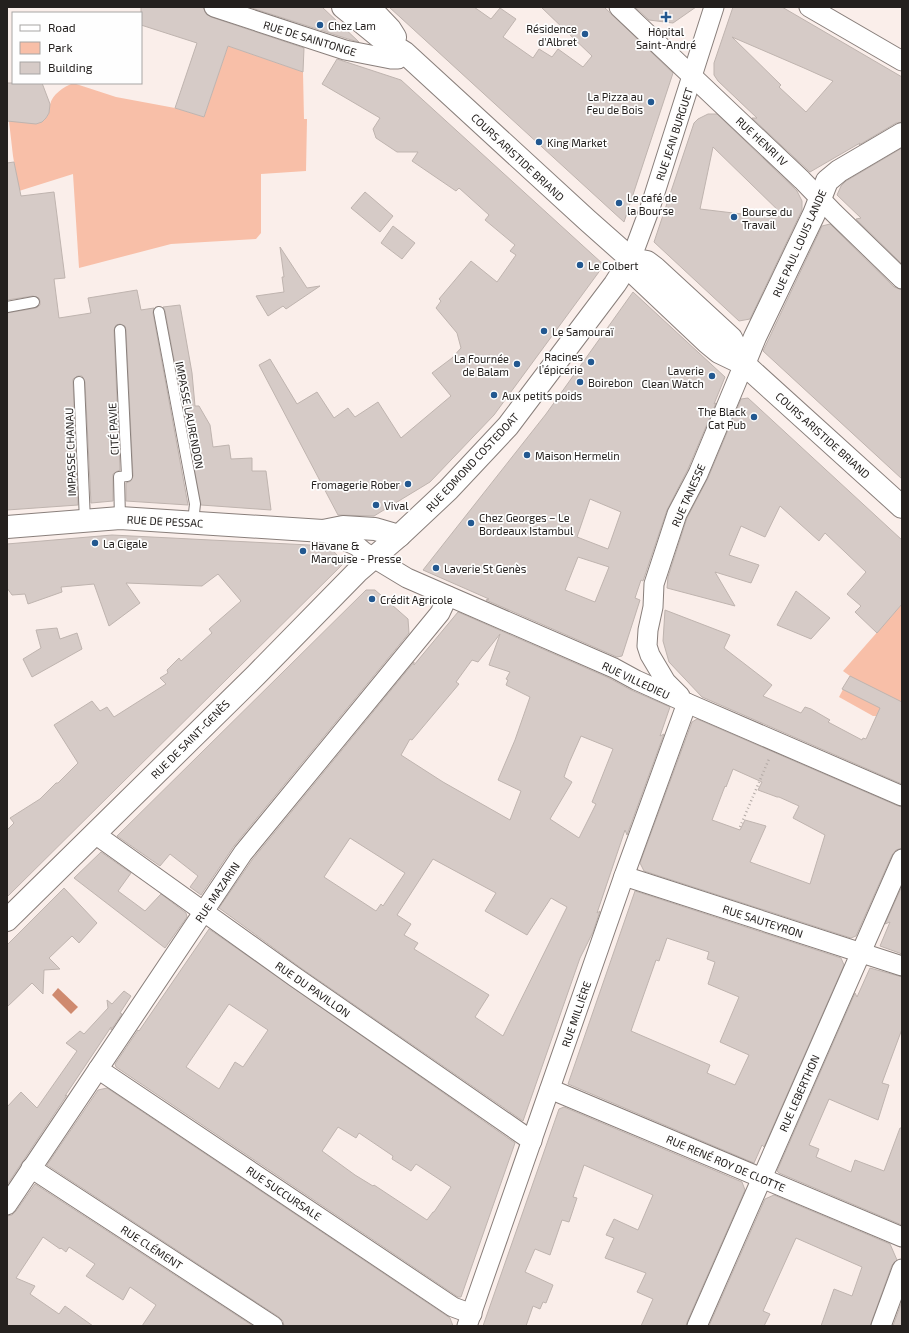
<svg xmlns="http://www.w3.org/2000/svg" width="909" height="1333" font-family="'Exo 2',sans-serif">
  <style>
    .green { fill: #f8bfa8 }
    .water { fill: #cf8a6f }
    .building { fill: #d6cbc7; stroke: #bfb4af; fill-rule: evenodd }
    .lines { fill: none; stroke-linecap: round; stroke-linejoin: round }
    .service-casing { stroke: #897f7b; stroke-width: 12 }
    .minor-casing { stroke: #897f7b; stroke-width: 21 }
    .tertiary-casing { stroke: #897f7b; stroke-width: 24 }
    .secondary-casing { stroke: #897f7b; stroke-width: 24 }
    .path { stroke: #b3aaa6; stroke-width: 2.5; stroke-dasharray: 1 3; stroke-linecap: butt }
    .service { stroke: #fff; stroke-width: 10 }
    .minor { stroke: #fff; stroke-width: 19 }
    .tertiary { stroke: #fff; stroke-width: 22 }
    .secondary { stroke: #fff; stroke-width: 22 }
    .poi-dot { fill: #225890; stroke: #fefefe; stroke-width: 1.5 }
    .labels { text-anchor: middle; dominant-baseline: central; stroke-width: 3.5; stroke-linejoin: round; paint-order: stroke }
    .poi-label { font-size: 11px; fill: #24201e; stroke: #fefefe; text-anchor: start }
    .street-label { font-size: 11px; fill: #24201e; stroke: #fefefe }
  </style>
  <rect width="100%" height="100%" fill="#faeeea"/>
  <g class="green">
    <path d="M228,46L303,72L304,119H307L306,171L261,174V233L256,239L171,244L79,268L73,174L19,191L13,156L7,104L42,122C49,116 49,113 50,105C52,94 64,87 73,83L116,97L175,108L204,117Z"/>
    <polygon points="902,604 902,700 896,716 880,709 876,716 873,716 839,697 850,676 843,671"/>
  </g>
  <polygon class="water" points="58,988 78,1007 71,1014 52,995"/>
  <g class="building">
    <polygon points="141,7 203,7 206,14 211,17 304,48 303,72 228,46 204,117 175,108 197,43 141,25"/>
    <polygon points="249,7 322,7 359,42 348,39"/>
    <polygon points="389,7 474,7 491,19 500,8 516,19 503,37 533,58 539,49 552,57 558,49 583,67 592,56 541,7 604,7 673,73 624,222"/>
    <polygon points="635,7 696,7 673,23 649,20"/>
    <path d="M733,7H782L902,77V122L896,123L859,145L860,143L810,172L752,118H757L718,81L714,75V63ZM732,37L804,68L833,81L806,112L779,87L781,85Z"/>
    <polygon points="337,59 401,80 604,265 494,415 430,482 374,516 338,515 259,365 270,359 297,404 317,392 334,418 348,408 355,417 378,402 401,438 451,396 432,373 452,358 461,348 457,333 436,308 441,301 439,299 471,261 497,282 516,255 510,251 515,245 485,220 489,215 459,188 456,191 412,161 418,152 397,152 376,138 373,129 380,118 322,84"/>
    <polygon points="7,83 42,83 50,104 49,113 46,118 42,122 36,124 7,121"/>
    <path d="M708,114H717L794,188L797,191L802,201V210L750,319L739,321L654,242L694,123L698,119ZM713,147L785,217L750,212V215L700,209Z"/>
    <polygon points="902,148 902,264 856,219 861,218 837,195 841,186 846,181"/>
    <polygon points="14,162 21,196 54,192 65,278 54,279 59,318 91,313 88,298 137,290 141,310 154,308 153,313 188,505 126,501 126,483 131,481 133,476 126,330 125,326 120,324 116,325 114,330 120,470 116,472 113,474 113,501 91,503 85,382 82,376 78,376 73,379 73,382 78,505 7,510 7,313 36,308 40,305 40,301 39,298 33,296 7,300 7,163"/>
    <polygon points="365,192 393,216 380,232 351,208"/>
    <polygon points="830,224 894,287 902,290 902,479 763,351 822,226"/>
    <polygon points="393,226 415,243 402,259 381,243"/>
    <polygon points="280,247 307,288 320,286 286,309 283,306 268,316 256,296 284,292 282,277 284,277"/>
    <path d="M633,292L725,377L714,404L716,403L688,469L667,510L643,581L641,580L635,598L640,600L622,656L617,657L486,600L489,599L423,570L546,414ZM590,499L621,512L608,549L577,537ZM578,557L609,567L595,602L565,590Z"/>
    <polygon points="180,305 192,373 195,406 199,406 210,425 213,447 229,445 231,459 252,458 252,471 266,471 271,510 201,505 165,311 163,307"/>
    <polygon points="748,398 902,540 902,604 877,633 855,612 861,606 847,594 866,572 825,533 819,541 780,506 765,537 741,526 729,555 759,565 751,583 715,572 735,606 667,588 668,577 687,518 708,478 741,399"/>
    <polygon points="112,535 329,546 344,563 7,897 7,830 14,823 10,818 40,799 56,783 58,783 78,763 54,725 92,701 100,711 107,707 114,717 166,684 160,678 168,673 167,670 179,658 181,661 212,633 209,629 241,601 218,574 202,586 126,583 140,603 109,626 94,584 61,587 62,592 28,604 25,594 12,595 7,588 7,544"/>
    <polygon points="366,590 375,590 408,619 409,633 234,846 201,895 190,887 198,876 170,854 160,866 117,836"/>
    <polygon points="796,591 830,618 811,639 777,625"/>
    <polygon points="665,610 730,635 724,648 772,685 763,696 801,713 805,707 811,709 830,720 828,722 862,740 863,738 866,739 880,708 842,689 850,676 902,702 902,784 702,697 669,662 663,641"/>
    <path d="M458,612L609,678L631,690L670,707L660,736L664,734L627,835L625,830L597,913L600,911L593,932L580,958L523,1121L301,968L219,908L252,860L414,662V665ZM500,634L489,665L510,672L506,679L508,680L506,685L530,697L515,740L498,780L521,791L510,820L443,782L401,755L410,739L412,740L459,684L456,682L472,660L478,662ZM581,736L613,749L592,802L596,804L579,838L550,819L572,782L564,777L569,763ZM350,838L405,873L383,906L381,904L376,911L324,877ZM433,859L496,893L485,911L527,935L551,898L567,907L503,1036L475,1017L489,995L414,949L418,943L404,935L411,924L397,915Z"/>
    <polygon points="57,628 60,639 77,633 82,649 32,677 23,659 41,648 36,630"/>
    <path d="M697,719L898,806L902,807V848L896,850L892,855L856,936L851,938L644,871L640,863L692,722ZM733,769L762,782L758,790L777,797H779L799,806L793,818L825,835L810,884L750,862L766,826L745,820L740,830L712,820L725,786L726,787Z"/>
    <polygon points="101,852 131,873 118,891 145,911 161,894 186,913 187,917 165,948 74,878"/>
    <polygon points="902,886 902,954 880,946 890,922 885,924"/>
    <polygon points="64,888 97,923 79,943 72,936 49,958 60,969 44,970 43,994 32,983 7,1007 7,945"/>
    <path d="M635,891L841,958L844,965L764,1147L762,1145L754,1163L568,1084ZM667,938L709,952L707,959L715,962L708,984L739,997L720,1042L749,1055L735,1085L707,1073L710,1065L631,1031L656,960L659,961Z"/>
    <path d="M209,929L515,1143L461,1297H458L116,1067L115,1064L138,1030L139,1031ZM229,1004L268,1030L243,1067L235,1062L219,1089L186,1067ZM338,1127L356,1138L359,1133L393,1156L392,1159L411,1171L416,1164L451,1187L434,1212H433L427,1220L374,1185L373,1186L355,1175L322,1151Z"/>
    <polygon points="870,968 902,977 902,1029 882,1083 889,1085 878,1120 829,1099 809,1145 819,1149 816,1157 851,1172 855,1160 884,1171 900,1128 902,1128 902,1225 779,1173 777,1171 855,993 857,997"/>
    <polygon points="124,991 131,996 120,1013 122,1014 111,1030 111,1027 65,1096 67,1095 7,1185 7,1107 21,1092 37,1108 77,1051 66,1043 80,1031 84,1034 108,1008 107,1000 112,1004"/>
    <polygon points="107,1088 450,1318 453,1326 284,1326 283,1321 279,1317 47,1165 98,1090"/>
    <polygon points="564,1107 742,1182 745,1190 687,1322 686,1326 641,1326 653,1299 637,1292 646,1273 605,1258 614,1238 606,1235 614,1219 638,1230 653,1195 584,1165 573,1197 577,1198 569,1222 562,1220 550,1255 535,1249 525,1272 553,1285 546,1303 543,1302 540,1309 533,1306 526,1326 483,1326 559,1109"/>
    <polygon points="35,1184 253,1326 142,1326 156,1305 130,1287 123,1300 86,1276 95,1264 69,1247 66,1252 61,1248 60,1249 43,1237 16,1278 35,1286 30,1294 59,1314 65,1306 93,1326 7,1326 7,1216 12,1215 16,1211"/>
    <polygon points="774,1195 890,1244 897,1260 892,1265 870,1326 821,1326 834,1289 852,1296 862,1267 796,1238 763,1311 770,1314 764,1326 709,1326 765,1199"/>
    <polygon points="902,1301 902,1326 893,1326"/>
  </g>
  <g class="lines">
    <g class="service-casing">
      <g id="service">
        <polyline points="7,307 34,302"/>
        <polyline points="159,312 195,504 193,522"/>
        <polyline points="120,330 127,476 119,477 120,518"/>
        <polyline points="79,382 85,521"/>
      </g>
    </g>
    <g class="minor-casing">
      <g id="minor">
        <polyline points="214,7 345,50 391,59 398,59 405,53"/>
        <polyline points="619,7 802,180 834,213 902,279"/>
        <polyline points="809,7 902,61"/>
        <polyline points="631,259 650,208 714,7"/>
        <polyline points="323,531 357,546 364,552 407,578 614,668 636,680 687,703 902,796"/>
        <polyline points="680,696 666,682 650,655 647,646 648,630 653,607 654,584 677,514 698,474 744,364"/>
        <polyline points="95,834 295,977 532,1141"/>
        <polyline points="624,876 902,966"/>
        <polyline points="98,1069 453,1307 472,1314"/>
        <polyline points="550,1089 902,1237"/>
        <polyline points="31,1168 273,1326"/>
        <polyline points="7,1205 243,853 440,613 448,596"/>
        <polyline points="467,1326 624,876 687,703"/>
        <polyline points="697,1326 902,859"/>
        <polyline points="881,1326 902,1269"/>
      </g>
    </g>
    <g class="tertiary-casing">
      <g id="tertiary">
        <polyline points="744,364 755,337 814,214 827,181 839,171 902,134"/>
        <polyline points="7,920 256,675 357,572 399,536"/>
      </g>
    </g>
    <g class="secondary-casing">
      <g id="secondary">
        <polyline points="343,7 381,38 405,53 587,220 631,259 647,262 655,268 731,338 744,364"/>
        <polyline points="369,7 390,29 395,37"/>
        <polyline points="631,259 636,275 708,343 719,352 744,364 902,507"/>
        <polyline points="7,527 120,518 323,531 343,527 375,529 399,536 448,490 508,426 615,284 631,259"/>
      </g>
    </g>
    <polyline class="path" points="740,827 769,759"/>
    <use href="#service" class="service"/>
    <use href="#minor" class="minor"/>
    <use href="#tertiary" class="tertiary"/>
    <use href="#secondary" class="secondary"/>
  </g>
  <g class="poi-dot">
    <path d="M664 11h4v4h4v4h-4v4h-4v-4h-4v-4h4z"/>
    <circle cx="320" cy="25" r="4"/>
    <circle cx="585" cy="34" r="4"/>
    <circle cx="651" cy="102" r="4"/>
    <circle cx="539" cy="142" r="4"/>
    <circle cx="619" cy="203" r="4"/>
    <circle cx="734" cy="217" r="4"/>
    <circle cx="580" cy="265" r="4"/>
    <circle cx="544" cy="331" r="4"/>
    <circle cx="591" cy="362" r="4"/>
    <circle cx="517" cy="364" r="4"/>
    <circle cx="712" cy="376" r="4"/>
    <circle cx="580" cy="382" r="4"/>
    <circle cx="494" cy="395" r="4"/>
    <circle cx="754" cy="417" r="4"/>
    <circle cx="527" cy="455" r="4"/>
    <circle cx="408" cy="484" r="4"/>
    <circle cx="376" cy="505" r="4"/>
    <circle cx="471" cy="523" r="4"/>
    <circle cx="95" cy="543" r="4"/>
    <circle cx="303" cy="551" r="4"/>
    <circle cx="436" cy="568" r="4"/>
    <circle cx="372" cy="599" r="4"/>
  </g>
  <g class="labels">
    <g class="poi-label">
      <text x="328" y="25">Chez Lam</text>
      <text x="577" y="28" text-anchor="end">Résidence<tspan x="577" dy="13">d'Albret</tspan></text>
      <text x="666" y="31" text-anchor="middle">Hôpital<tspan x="666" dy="13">Saint-André</tspan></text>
      <text x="643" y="96" text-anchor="end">La Pizza au<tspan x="643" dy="13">Feu de Bois</tspan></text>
      <text x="547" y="142">King Market</text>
      <text x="627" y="197">Le café de<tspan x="627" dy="13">la Bourse</tspan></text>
      <text x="742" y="211">Bourse du<tspan x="742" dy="13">Travail</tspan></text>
      <text x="588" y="265">Le Colbert</text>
      <text x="552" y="331">Le Samouraï</text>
      <text x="583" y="356" text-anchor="end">Racines<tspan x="583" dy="13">l’épicerie</tspan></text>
      <text x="509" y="358" text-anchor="end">La Fournée<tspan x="509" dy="13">de Balam</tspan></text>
      <text x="704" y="370" text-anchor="end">Laverie<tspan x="704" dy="13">Clean Watch</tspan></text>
      <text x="588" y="382">Boirebon</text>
      <text x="502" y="395">Aux petits poids</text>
      <text x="746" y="411" text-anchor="end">The Black<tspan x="746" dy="13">Cat Pub</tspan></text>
      <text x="535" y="455">Maison Hermelin</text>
      <text x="400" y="484" text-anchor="end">Fromagerie Rober</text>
      <text x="384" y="505">Vival</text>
      <text x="479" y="517">Chez Georges – Le<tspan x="479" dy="13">Bordeaux Istambul</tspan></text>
      <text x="103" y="543">La Cigale</text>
      <text x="311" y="545">Havane &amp;<tspan x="311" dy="13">Marquise - Presse</tspan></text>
      <text x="444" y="568">Laverie St Genès</text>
      <text x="380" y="599">Crédit Agricole</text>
    </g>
    <g class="street-label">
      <text transform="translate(310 38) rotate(17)">RUE DE SAINTONGE</text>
      <text transform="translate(674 134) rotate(-72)">RUE JEAN BURGUET</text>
      <text transform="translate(762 141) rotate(43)">RUE HENRI IV</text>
      <text transform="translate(518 157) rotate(43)">COURS ARISTIDE BRIAND</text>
      <text transform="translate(799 243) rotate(-66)">RUE PAUL LOUIS LANDE</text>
      <text transform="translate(190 415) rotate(79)">IMPASSE LAURENDON</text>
      <text transform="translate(113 429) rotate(-93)">CITÉ PAVIE</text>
      <text transform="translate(823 435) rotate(42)">COURS ARISTIDE BRIAND</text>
      <text transform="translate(70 452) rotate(-92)">IMPASSE CHANAU</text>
      <text transform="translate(472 462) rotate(-47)">RUE EDMOND COSTEDOAT</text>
      <text transform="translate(688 495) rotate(-66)">RUE TANESSE</text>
      <text transform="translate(165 521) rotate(3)">RUE DE PESSAC</text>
      <text transform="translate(636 680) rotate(25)">RUE VILLEDIEU</text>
      <text transform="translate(190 739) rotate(-45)">RUE DE SAINT-GENÈS</text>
      <text transform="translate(217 892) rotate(-56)">RUE MAZARIN</text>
      <text transform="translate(763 921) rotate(18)">RUE SAUTEYRON</text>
      <text transform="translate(313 989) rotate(35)">RUE DU PAVILLON</text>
      <text transform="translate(576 1014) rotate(-71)">RUE MILLIÈRE</text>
      <text transform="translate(799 1093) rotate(-66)">RUE LEBERTHON</text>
      <text transform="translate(726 1163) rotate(23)">RUE RENÉ ROY DE CLOTTE</text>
      <text transform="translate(284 1193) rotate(34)">RUE SUCCURSALE</text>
      <text transform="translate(152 1247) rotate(33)">RUE CLÉMENT</text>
    </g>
  </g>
  <rect width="909" height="1333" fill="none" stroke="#24201e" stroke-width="16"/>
  <rect x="12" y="12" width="130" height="72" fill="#fefefe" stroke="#a7a5a4"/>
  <rect x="20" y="25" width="20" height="6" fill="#ffffff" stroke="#a7a5a4"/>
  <text x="48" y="32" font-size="12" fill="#24201e">Road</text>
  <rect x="20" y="42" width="20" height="12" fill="#f8bfa8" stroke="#a7a5a4"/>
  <text x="48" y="52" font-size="12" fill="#24201e">Park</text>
  <rect x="20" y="62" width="20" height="12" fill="#d6cbc7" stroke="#a7a5a4"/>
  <text x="48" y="72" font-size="12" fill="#24201e">Building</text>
</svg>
